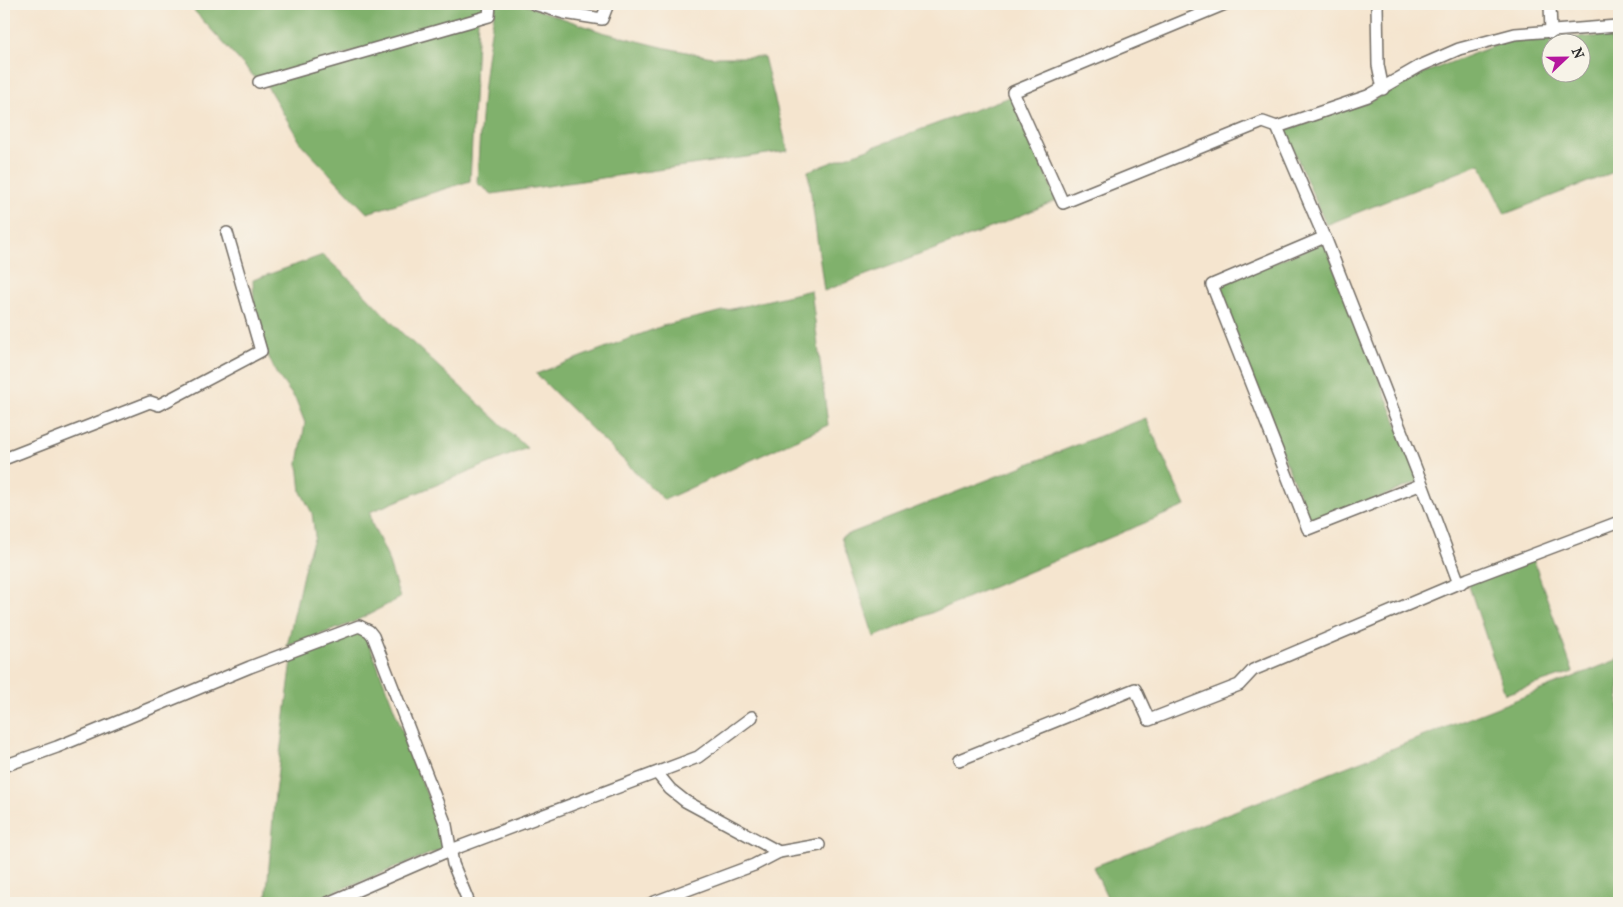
<svg xmlns="http://www.w3.org/2000/svg" width="1623" height="907" font-family="'IM FELL French Canon',serif">
  <style>
    .forest { fill: #80b16c; stroke: #566e4c; fill-rule: evenodd }
    .lines { fill: none; stroke-linecap: round; stroke-linejoin: round }
    .minor-casing { stroke: #726c64; stroke-width: 14 }
    .minor { stroke: #fff; stroke-width: 11 }
  </style>
  <rect width="100%" height="100%" fill="#f7f3e8"/>
  <filter id="ink" filterUnits="userSpaceOnUse"><feTurbulence type="fractalNoise" baseFrequency=".02" numOctaves="2"/><feDisplacementMap in="SourceGraphic" scale="10" xChannelSelector="R" yChannelSelector="G"/><feConvolveMatrix kernelMatrix="1 2 1 2 8 2 1 2 1" color-interpolation-filters="sRGB"/></filter>
  <filter id="wash" filterUnits="userSpaceOnUse"><feTurbulence type="fractalNoise" baseFrequency=".0096" numOctaves="4" result="noise"/><feDisplacementMap in="SourceGraphic" scale="20" xChannelSelector="R" yChannelSelector="G"/><feGaussianBlur stdDeviation="1.12" result="paint"/><feColorMatrix in="noise" values="0 0 0 0 0 0 0 0 0 0 0 0 0 0 0 0 0 1.4 0 .05"/><feComposite in="paint" operator="in"/></filter>
  <g filter="url(#wash)">
    <rect width="100%" height="100%" fill="#f5e5cf"/>
    <g class="forest">
      <polygon points="188,4 486,4 486,13 257,80"/>
      <path d="M496,4H522L602,32L666,48L712,57H764L788,151L492,194L477,183C480,123 484,63 496,4Z"/>
      <polygon points="478,19 470,181 367,213 302,145 264,81"/>
      <path d="M1613,36L1619,55V170L1505,214L1480,164L1326,225L1285,130L1369,102L1421,74L1509,40ZM1550,42H1580V72H1550Z"/>
      <polygon points="1012,96 1057,200 1001,224 824,291 808,171"/>
      <polygon points="1324,242 1420,481 1311,525 1216,286"/>
      <polygon points="323,255 359,288 402,333 527,448 370,512 372,524 386,553 400,598 350,624 287,646 306,561 315,536 312,513 301,492 298,463 305,423 296,400 276,373 264,346 254,315 253,280"/>
      <polygon points="811,290 828,425 664,500 536,374 665,325"/>
      <polygon points="1146,418 1185,506 874,637 841,537"/>
      <polygon points="1533,559 1573,672 1505,694 1468,583"/>
      <polygon points="359,630 367,638 447,847 307,903 266,903 275,793 292,660"/>
      <polygon points="1619,659 1619,903 1110,903 1093,867"/>
    </g>
  </g>
  <g filter="url(#ink)">
    <g class="lines">
      <g class="minor-casing">
        <g id="minor">
          <polyline points="534,4 564,13 602,19 608,4"/>
          <polyline points="1225,4 1013,92 1063,203 1263,122 1277,127"/>
          <polyline points="1377,4 1378,65 1383,89"/>
          <polyline points="1550,4 1551,33"/>
          <polyline points="259,82 489,16 490,4"/>
          <polyline points="1324,237 1277,127 1368,96 1420,66 1459,49 1515,34 1617,26 1619,32"/>
          <polyline points="4,459 150,402 159,405 261,351 227,233"/>
          <polyline points="1422,484 1325,237 1212,285 1308,529 1422,484 1457,578 1461,583"/>
          <polyline points="959,760 1135,689 1149,720 1239,685 1253,670 1468,579 1619,522"/>
          <polyline points="4,766 57,747 250,667 359,626 369,631 373,636 446,825 453,864 469,903"/>
          <polyline points="657,773 670,789 685,801 779,852 819,845"/>
          <polyline points="328,903 443,853 698,757 752,717"/>
          <polyline points="652,903 754,865 779,852"/>
        </g>
      </g>
      <use href="#minor" class="minor"/>
    </g>
  </g>
  <rect width="1623" height="907" fill="none" stroke="#f7f3e8" stroke-width="20"/>
  <g transform="translate(1566 58) rotate(68)"><circle r="24" fill="#f7f3e8" stroke="#a5a39c"/>
  <path d="M0-4L9 19L0 12L-9 19Z" fill="#b5179e"/>
  <text y="-8" font-size="14" font-weight="bold" text-anchor="middle" fill="#2b2b2b">N</text>
  </g>
</svg>
